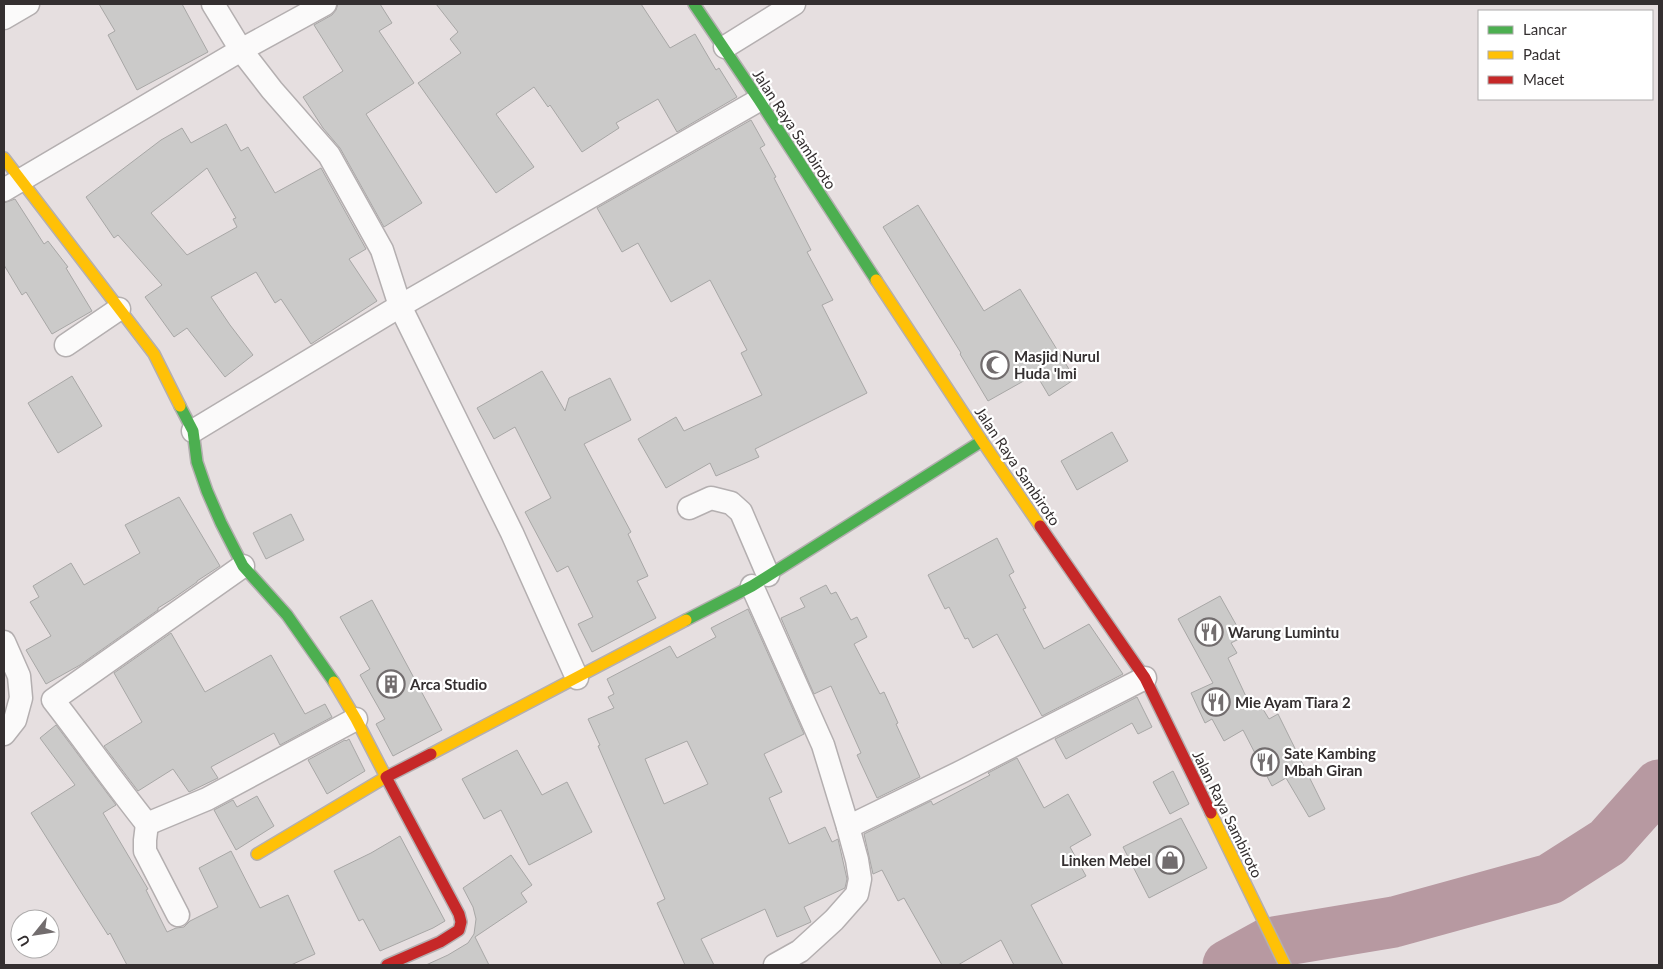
<svg xmlns="http://www.w3.org/2000/svg" width="1663" height="969" font-family="Lato,sans-serif">
  <style>
    .lines { fill: none; stroke-linecap: round; stroke-linejoin: round }
    .river { stroke: #b799a1; stroke-width: 51 }
    .building { fill: #cbcac9; stroke: #a8a7a6; fill-rule: evenodd }
    .street-casing { stroke: #b4afb0; stroke-width: 25 }
    .fast-casing { stroke: #b4afb0; stroke-width: 14 }
    .slow-casing { stroke: #b4afb0; stroke-width: 14 }
    .jam-casing { stroke: #b4afb0; stroke-width: 14 }
    .street { stroke: #fbfafa; stroke-width: 22 }
    .fast { stroke: #4caf50; stroke-width: 11 }
    .slow { stroke: #ffc107; stroke-width: 11 }
    .jam { stroke: #c62828; stroke-width: 11 }
    .labels { text-anchor: middle; dominant-baseline: central; stroke-width: 4.5; stroke-linejoin: round; paint-order: stroke }
    .street-label { font-size: 15px; fill: #342f30; stroke: #fff }
    .poi-label { font-size: 15px; font-weight: bold; fill: #342f30; stroke: #fff; text-anchor: start }
  </style>
  <rect width="100%" height="100%" fill="#e6dfe0"/>
  <g class="lines">
    <polyline class="river" points="1228,965 1268,943 1394,922 1550,879 1608,842 1659,785"/>
  </g>
  <g class="building">
    <polygon points="99,4 182,4 208,52 137,90 108,35 115,31"/>
    <polygon points="338,4 380,4 392,23 379,31 414,83 366,114 422,203 384,227 340,148 323,128 303,97 343,71 314,25 332,15 336,10"/>
    <polygon points="436,4 641,4 670,48 695,34 716,70 719,68 737,97 677,132 658,99 616,123 619,128 582,152 550,105 548,107 534,87 496,114 534,167 496,193 418,83 461,53 450,39 458,32"/>
    <polygon points="751,120 765,145 760,148 776,177 774,178 811,250 807,252 833,300 822,305 867,393 755,449 759,457 716,476 710,463 666,488 638,439 676,417 684,431 762,395 741,353 747,350 710,280 671,302 638,243 622,252 597,208"/>
    <path d="M226,124L241,151L248,147L275,193L321,168L366,249L349,259L377,301L311,344L281,299L275,303L256,272L211,297L230,325L253,355L225,377L187,328L174,337L145,297L162,285L118,235L114,238L86,197L161,140L182,128L191,143ZM207,168L236,218L233,219L237,227L187,255L151,213Z"/>
    <polygon points="15,199 44,244 48,241 68,267 66,268 92,311 52,334 26,292 22,295 4,265 4,203"/>
    <polygon points="918,205 984,311 1020,289 1075,379 1049,396 1036,374 988,401 960,354 961,353 883,227"/>
    <polygon points="542,371 565,411 569,398 610,378 631,420 584,444 631,532 628,534 648,576 637,581 656,618 592,652 578,624 593,617 568,566 557,572 525,512 551,498 515,427 494,439 477,408"/>
    <polygon points="72,376 102,426 58,453 28,403"/>
    <polygon points="1112,432 1128,461 1077,490 1061,461"/>
    <polygon points="179,497 220,566 197,581 197,582 171,600 158,608 158,610 80,665 46,684 26,650 51,636 30,602 39,597 33,586 71,563 84,585 140,553 125,525"/>
    <polygon points="291,514 304,540 266,559 253,533"/>
    <polygon points="997,538 1014,572 1009,575 1026,608 1023,609 1044,649 1089,624 1123,674 1042,716 997,634 973,648 968,638 965,639 949,607 945,609 928,575"/>
    <polygon points="826,585 831,594 836,592 851,620 857,617 867,637 854,644 880,694 884,692 898,723 896,724 920,777 877,798 857,755 861,753 831,686 814,694 781,618 805,607 800,598"/>
    <polygon points="1220,596 1243,637 1231,643 1237,653 1228,658 1250,705 1258,701 1269,719 1278,714 1325,809 1309,817 1286,778 1272,786 1243,730 1224,741 1212,719 1205,723 1191,693 1213,683 1178,619"/>
    <polygon points="372,600 442,730 393,756 376,724 385,719 360,675 370,669 340,617"/>
    <path d="M748,609L804,734L764,754L782,792L769,798L789,844L825,827L832,842L838,839L847,879L845,888L804,907L811,922L777,937L765,909L701,939L714,965H685L657,903L665,899L598,746L600,745L588,719L614,708L608,697L614,694L607,679L670,646L677,658L716,637L711,628ZM687,741L708,784L664,804L645,759Z"/>
    <polygon points="171,633 205,692 271,655 305,714 325,704 332,717 280,745 274,733 211,767 218,778 189,792 173,769 138,791 104,746 142,722 114,673"/>
    <polygon points="1137,697 1152,727 1138,734 1132,723 1066,759 1055,739"/>
    <polygon points="56,725 116,805 103,813 148,889 146,890 167,932 176,928 184,927 190,921 218,907 199,868 231,851 260,908 288,895 315,954 291,965 127,965 110,933 108,935 31,813 75,785 40,738"/>
    <polygon points="349,739 365,771 327,794 308,760 345,740 346,741"/>
    <polygon points="517,750 542,795 567,782 592,832 529,865 501,810 484,819 462,779"/>
    <polygon points="1017,758 1044,808 1068,794 1091,835 1070,847 1086,876 1031,905 1063,965 1014,965 1001,940 958,965 942,965 904,898 898,901 882,870 873,874 864,834 931,801 933,805 990,775 988,773"/>
    <polygon points="1173,771 1189,804 1170,814 1153,782"/>
    <polygon points="257,796 274,826 236,850 214,810 233,800 237,807"/>
    <polygon points="1181,818 1207,868 1149,898 1123,847"/>
    <polygon points="400,836 445,921 433,928 380,951 363,919 359,921 334,871 371,853"/>
    <polygon points="511,855 532,885 521,893 527,902 475,937 489,965 426,965 448,955 468,943 474,934 476,919 473,907 463,888"/>
  </g>
  <g class="lines">
    <g class="street-casing">
      <g id="street">
        <polyline points="213,4 241,50 272,90 329,155 382,250 400,306 512,533 577,678"/>
        <polyline points="4,18 28,4"/>
        <polyline points="725,47 794,4"/>
        <polyline points="4,190 241,50 325,4"/>
        <polyline points="66,345 119,309"/>
        <polyline points="193,431 400,306 759,100"/>
        <polyline points="689,508 711,498 731,503 741,512 768,575"/>
        <path d="M243,566L53,700C85,741 115,784 147,824L207,799L356,719"/>
        <polyline points="752,586 823,745 848,827 857,860 860,879 857,894 834,920 800,951 775,965"/>
        <polyline points="4,642 19,676 21,698 15,720 4,734"/>
        <polyline points="147,824 145,840 145,851 178,915"/>
        <polyline points="848,827 963,771 1145,678"/>
      </g>
    </g>
    <g class="fast-casing">
      <g id="fast">
        <polyline points="694,4 759,100 876,280"/>
        <polyline points="180,406 193,431 197,462 207,491 221,523 243,566 287,615 334,682"/>
        <polyline points="686,620 752,586 982,441"/>
      </g>
    </g>
    <g class="slow-casing">
      <g id="slow">
        <polyline points="4,158 154,354 180,406"/>
        <polyline points="876,280 982,441 1040,526"/>
        <polyline points="431,754 686,620"/>
        <polyline points="1211,813 1285,965"/>
        <polyline points="257,854 386,777 356,719 334,682"/>
      </g>
    </g>
    <g class="jam-casing">
      <g id="jam">
        <polyline points="1040,526 1145,678 1211,813"/>
        <polyline points="387,965 440,942 459,930 461,922 459,914 386,777 431,754"/>
      </g>
    </g>
    <use href="#street" class="street"/>
    <use href="#fast" class="fast"/>
    <use href="#slow" class="slow"/>
    <use href="#jam" class="jam"/>
  </g>
  <defs>
    <g id="mosque-ring" transform="scale(1.4375)"><circle r="9.5" fill="#fff" stroke="#726d6e" stroke-width="1.5"/><path d="M3.5-4.9A6 6 0 1 0 3.5 4.9A5 5 0 1 1 3.5-4.9Z" fill="#726d6e"/></g>
    <g id="restaurant-ring" transform="scale(1.4375)"><circle r="9.5" fill="#fff" stroke="#726d6e" stroke-width="1.5"/><path d="M-5-6h1v4h1v-4h1v4h1v-4h1v5L-1.5 .5V6h-2V.5L-5-1ZM5-6V6H3V1.5H1.5Q1.5-4 5-6Z" fill="#726d6e"/></g>
    <g id="building-ring" transform="scale(1.4375)"><circle r="9.5" fill="#fff" stroke="#726d6e" stroke-width="1.5"/><path d="M-4-6H4V6H1V3H-1V6H-4ZM-2.5-4.3h1.7v1.8h-1.7ZM.8-4.3h1.7v1.8H.8ZM-2.5-1h1.7V.8h-1.7ZM.8-1h1.7V.8H.8Z" fill="#726d6e"/></g>
    <g id="shop-ring" transform="scale(1.4375)"><circle r="9.5" fill="#fff" stroke="#726d6e" stroke-width="1.5"/><path d="M-5-2.5h2.3a2.7 3.5 0 0 1 5.4 0H5L5.5 6h-11ZM-1.5-2.5h3a1.5 2.3 0 0 0-3 0Z" fill="#726d6e"/></g>
  </defs>
  <g fill-rule="evenodd">
    <use href="#mosque-ring" x="995" y="365"/>
    <use href="#restaurant-ring" x="1209" y="632"/>
    <use href="#building-ring" x="391" y="684"/>
    <use href="#restaurant-ring" x="1216" y="702"/>
    <use href="#restaurant-ring" x="1265" y="762"/>
    <use href="#shop-ring" x="1170" y="860"/>
  </g>
  <g class="labels">
    <g class="street-label">
      <text transform="translate(795 129) rotate(57)">Jalan Raya Sambiroto</text>
      <text transform="translate(1018 466) rotate(56)">Jalan Raya Sambiroto</text>
      <text transform="translate(1228 814) rotate(64)">Jalan Raya Sambiroto</text>
    </g>
    <g class="poi-label">
      <text x="1014" y="356">Masjid Nurul<tspan x="1014" dy="17">Huda 'lmi</tspan></text>
      <text x="1228" y="632">Warung Lumintu</text>
      <text x="410" y="684">Arca Studio</text>
      <text x="1235" y="702">Mie Ayam Tiara 2</text>
      <text x="1284" y="753">Sate Kambing<tspan x="1284" dy="17">Mbah Giran</tspan></text>
      <text x="1151" y="860" text-anchor="end">Linken Mebel</text>
    </g>
  </g>
  <rect width="1663" height="969" fill="none" stroke="#342f30" stroke-width="10"/>
  <rect x="1478" y="10" width="175" height="90" fill="#ffffff" stroke="#aeacac"/>
  <rect x="1488" y="26" width="25" height="8" fill="#4caf50" stroke="#aeacac"/>
  <text x="1523" y="35" font-size="15" fill="#342f30">Lancar</text>
  <rect x="1488" y="51" width="25" height="8" fill="#ffc107" stroke="#aeacac"/>
  <text x="1523" y="60" font-size="15" fill="#342f30">Padat</text>
  <rect x="1488" y="76" width="25" height="8" fill="#c62828" stroke="#aeacac"/>
  <text x="1523" y="85" font-size="15" fill="#342f30">Macet</text>
  <g transform="translate(35 934) rotate(240)"><circle r="24" fill="#ffffff" stroke="#aeacac"/>
  <path d="M0-4L9 19L0 12L-9 19Z" fill="#726d6e"/>
  <text y="-8" font-size="14" font-weight="bold" text-anchor="middle" fill="#342f30">U</text>
  </g>
</svg>
